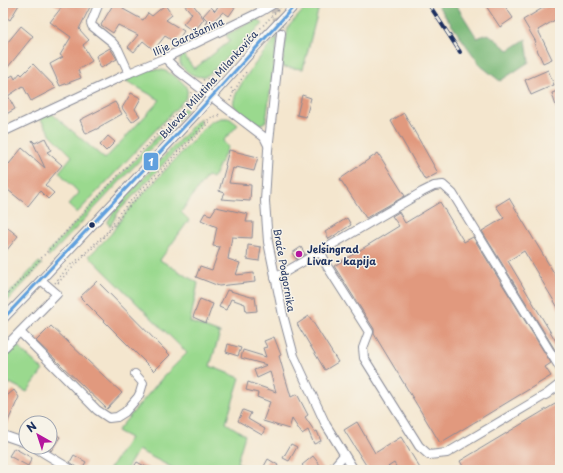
<svg xmlns="http://www.w3.org/2000/svg" width="563" height="473" font-family="'Playpen Sans',sans-serif">
  <style>
    .green { fill: #9ad98e; stroke: #5a8476 }
    .forest { fill: #7bb979; stroke: #4b746c }
    .building { fill: #e1997e }
    .lines { fill: none; stroke-linecap: round; stroke-linejoin: round }
    .minor-tunnel { stroke: #c9c1b8; stroke-width: 8; stroke-dasharray: 8 4; stroke-linecap: butt }
    .minor-casing { stroke: #888a96; stroke-width: 10 }
    .path { stroke: #888a96; stroke-width: 1.5; stroke-dasharray: 1 3; stroke-linecap: butt }
    .minor { stroke: #fff; stroke-width: 8 }
    .rail-casing { stroke: #1b2f5e; stroke-width: 4 }
    .rail { stroke: #f7f3e8; stroke-width: 2.5; stroke-dasharray: 8; stroke-linecap: butt }
    .minor-bridge-casing { stroke: #888a96; stroke-width: 10; stroke-linecap: butt }
    .path-bridge { stroke: #888a96; stroke-width: 1.5; stroke-dasharray: 1 3; stroke-linecap: butt }
    .minor-bridge { stroke: #fff; stroke-width: 8 }
    .bus-1-casing { stroke: #f7f3e8; stroke-width: 6 }
    .bus-1 { stroke: #61a0de; stroke-width: 3 }
    .bus-dot { fill: #1b2f5e; stroke: #f7f3e8; stroke-width: 1.5 }
    .poi-dot { fill: #b5179e; stroke: #f7f3e8; stroke-width: 1.5 }
    .labels { text-anchor: middle; dominant-baseline: central; stroke-width: 3; stroke-linejoin: round; paint-order: stroke }
    .street-label { font-size: 10px; fill: #1b2f5e; stroke: #f7f3e8 }
    .poi-label { font-size: 10px; font-weight: bold; fill: #1b2f5e; stroke: #f7f3e8; text-anchor: start }
    .line-badge { stroke: #f7f3e8; stroke-width: 1.5 }
    .badge-label { font-size: 11px; text-anchor: middle; font-weight: bold; fill: #fff }
  </style>
  <rect width="100%" height="100%" fill="#f7f3e8"/>
  <filter id="ink" filterUnits="userSpaceOnUse"><feTurbulence type="fractalNoise" baseFrequency=".025" numOctaves="2"/><feDisplacementMap in="SourceGraphic" scale="8" xChannelSelector="R" yChannelSelector="G"/><feConvolveMatrix kernelMatrix="1 2 1 2 8 2 1 2 1" color-interpolation-filters="sRGB"/></filter>
  <filter id="wash" filterUnits="userSpaceOnUse"><feTurbulence type="fractalNoise" baseFrequency=".012" numOctaves="4" result="noise"/><feDisplacementMap in="SourceGraphic" scale="16" xChannelSelector="R" yChannelSelector="G"/><feGaussianBlur stdDeviation="0.9" result="paint"/><feColorMatrix in="noise" values="0 0 0 0 0 0 0 0 0 0 0 0 0 0 0 0 0 1.4 0 .05"/><feComposite in="paint" operator="in"/></filter>
  <g filter="url(#wash)">
    <rect width="100%" height="100%" fill="#f4e6ce"/>
    <g class="green">
      <polygon points="310,3 320,3 303,69 282,67 288,27"/>
      <path d="M257,19L263,24L208,75C197,80 187,73 180,64V59L183,54L194,69L230,41L226,35Z"/>
      <path d="M278,36L266,121L262,124H259C254,121 237,111 234,106C229,93 269,46 278,36Z"/>
      <path d="M149,69C153,70 158,69 162,70C170,72 186,82 187,90C188,94 186,97 185,99L77,213L68,205L79,193L59,172L72,156L51,135L39,117L50,112L105,159L160,100L123,79Z"/>
      <polygon points="184,108 187,110 49,257 48,252"/>
      <polygon points="200,118 201,124 119,211 110,226 107,223 116,208"/>
      <polygon points="221,118 229,118 238,125 223,141 228,147 213,178 207,176 181,212 189,220 160,260 198,283 190,322 220,333 210,366 240,378 226,423 245,435 237,462 250,470 177,470 138,450 126,470 109,470 130,438 117,431 164,376 187,353 89,256 111,234 124,215 133,205 210,122"/>
      <polygon points="39,262 42,264 3,306 3,300"/>
      <polygon points="14,343 43,370 27,392 10,383 3,391 3,356"/>
    </g>
    <path class="forest" d="M436,3H455L477,38L488,34C497,39 501,46 509,50L526,39L529,62L500,81L481,66Z"/>
    <g id="blocks">
      <g class="building">
        <polygon points="9,3 20,3 10,20 3,15 3,13"/>
        <polygon points="52,3 92,3 79,29 89,40 83,45 92,61 78,70 81,78 60,86 50,64 63,57 60,55 71,37 50,22 61,8"/>
        <polygon points="114,3 126,3 123,9 143,20 148,13 152,16 165,5 172,15 166,20 184,31 176,43 165,36 154,50 143,41 134,52 128,47 138,35 118,25 113,33 101,25"/>
        <polygon points="183,3 192,3 204,19 194,32 183,24 192,14"/>
        <polygon points="220,3 238,3 229,16 223,12 208,26 206,24 208,21 203,16 211,7 215,11"/>
        <polygon points="491,3 503,3 513,18 500,27 486,6"/>
        <polygon points="551,3 560,3 560,17 538,30 552,59 543,63 534,43 536,42 523,20"/>
        <polygon points="21,26 33,36 8,67 3,63 3,48"/>
        <polygon points="110,48 117,59 101,68 96,56"/>
        <polygon points="33,64 56,88 31,101 23,86 8,96 15,109 3,116 3,81 13,75 15,79 20,73 22,75"/>
        <polygon points="548,70 554,85 531,95 525,80"/>
        <polygon points="560,90 560,113 558,113 552,93"/>
        <polygon points="131,93 141,98 135,109 140,116 132,122 122,108"/>
        <polygon points="302,95 311,98 306,117 297,115"/>
        <polygon points="115,102 122,114 99,127 99,128 86,134 80,120"/>
        <polygon points="404,113 438,173 425,180 391,121"/>
        <polygon points="108,136 115,142 106,151 100,145"/>
        <polygon points="45,138 51,150 47,152 62,165 45,185 54,193 48,199 40,191 28,206 3,186 3,159 9,164 22,148 45,168 32,140 35,143"/>
        <polygon points="229,150 258,157 254,171 236,167 235,169 233,168 229,183 251,185 250,201 221,199 225,193 219,191 226,166 225,165"/>
        <polygon points="378,153 405,196 366,218 340,179"/>
        <polygon points="509,198 560,283 560,311 524,251 508,261 560,348 560,358 482,231 504,218 496,206"/>
        <polygon points="440,202 464,242 473,237 551,363 545,367 551,376 440,443 374,334 374,329 334,266 399,226 392,216 399,212 405,223"/>
        <polygon points="216,207 248,214 246,222 253,222 252,238 232,237 228,259 240,263 236,275 254,273 255,282 219,286 196,277 200,266 212,270 220,247 213,246 217,227 201,220 205,213 211,215"/>
        <polygon points="347,218 351,225 329,239 325,232"/>
        <polygon points="3,224 18,236 3,255"/>
        <polygon points="248,245 261,247 259,261 247,259"/>
        <polygon points="301,247 305,254 296,259 292,253"/>
        <polygon points="97,281 170,355 154,371 80,297"/>
        <polygon points="227,290 251,297 255,297 257,311 246,312 245,304 231,299 226,310 219,307"/>
        <polygon points="200,299 213,304 206,323 193,317"/>
        <polygon points="309,316 338,362 325,370 297,324"/>
        <polygon points="51,326 122,393 107,409 36,341"/>
        <polygon points="274,337 281,355 279,356 291,397 297,394 308,415 305,417 315,432 317,431 321,441 314,444 308,430 302,434 292,419 289,429 263,421 270,402 257,397 258,393 246,390 248,382 276,392 270,372 257,378 254,370 267,365 241,358 243,350 266,357 263,348 267,347 264,341"/>
        <polygon points="228,344 241,348 238,356 226,352"/>
        <polygon points="14,390 19,397 4,430 3,430 3,399"/>
        <polygon points="560,401 560,453 556,456 560,463 560,470 465,470 460,461"/>
        <polygon points="243,410 251,413 248,419 265,429 262,435 238,421"/>
        <polygon points="357,422 375,453 401,437 421,470 398,470 394,463 383,470 369,470 344,430"/>
        <polygon points="50,430 60,437 51,451 50,450"/>
        <polygon points="291,444 297,447 289,461 283,458"/>
        <polygon points="14,448 32,458 28,466 9,456"/>
        <polygon points="74,455 86,462 81,470 70,462"/>
        <polygon points="313,456 324,470 306,470 302,465"/>
        <polygon points="268,459 278,465 275,470 262,470"/>
        <polygon points="137,462 152,470 132,470"/>
      </g>
    </g>
  </g>
  <g filter="url(#ink)">
    <use href="#blocks" fill-opacity="0" stroke="#888a96" stroke-width="1"/>
    <g class="lines">
      <polyline class="minor-tunnel" points="273,5 281,33"/>
      <g class="minor-casing">
        <g id="minor">
          <polyline points="99,3 91,23 92,26 112,42 118,49 129,73"/>
          <polyline points="281,33 268,150 265,201 268,242 283,315 294,356 326,425 354,470"/>
          <polyline points="165,58 178,71 264,137 268,145"/>
          <polyline points="3,132 129,73 165,58 260,12 275,3"/>
          <polyline points="321,252 327,266 369,332 363,348 364,358 419,446 429,455 447,453 547,394 560,384"/>
          <polyline points="275,278 422,192 434,186 443,185 453,194 560,368"/>
          <polyline points="3,319 41,280 197,113 262,40"/>
          <polyline points="20,332 97,410 109,418 117,417 125,412 138,397 140,393 143,383 135,374"/>
          <polyline points="3,349 57,294 41,280"/>
          <polyline points="3,435 26,443"/>
          <polyline points="34,447 72,470"/>
          <polyline points="331,470 344,455"/>
        </g>
      </g>
      <g class="path">
        <polyline points="203,80 209,78 241,50"/>
        <polyline points="231,88 235,93"/>
        <polyline points="186,101 191,107"/>
        <polyline points="230,101 234,91 246,72"/>
        <polyline points="55,283 69,266 80,258 110,229 120,212 210,118 220,114"/>
        <path d="M58,283C79,259 105,240 123,213L212,119L222,115"/>
        <polyline points="3,299 189,100 191,98 192,91"/>
      </g>
      <use href="#minor" class="minor"/>
      <g class="rail-casing">
        <polyline id="rail" points="428,3 460,52"/>
      </g>
      <use href="#rail" class="rail"/>
      <g class="minor-bridge-casing">
        <polyline id="minor-bridge" points="262,40 297,3"/>
      </g>
      <polyline class="path-bridge" points="255,34 284,3"/>
      <use href="#minor-bridge" class="minor-bridge"/>
      <g class="bus-1-casing">
        <polyline id="bus-1" points="3,319 197,113 297,3"/>
      </g>
      <use href="#bus-1" class="bus-1"/>
    </g>
  </g>
  <circle class="bus-dot" cx="92" cy="225" r="3.5"/>
  <circle class="poi-dot" cx="299" cy="254" r="4"/>
  <g class="labels">
    <g class="street-label">
      <text transform="translate(188 36) rotate(-25)">Ilije Garašanina</text>
      <text transform="translate(208 84) rotate(-48)">Bulevar Milutina Milankovića</text>
      <text transform="translate(285 270) rotate(80)">Braće Podgornika</text>
    </g>
    <g class="poi-label">
      <text x="307" y="248">Jelšingrad<tspan x="307" dy="12">Livar - kapija</tspan></text>
    </g>
  </g>
  <rect class="line-badge" x="143" y="152" width="16" height="19" rx="4" fill="#61a0de"/>
  <g class="badge-label">
    <text x="151" y="166">1</text>
  </g>
  <rect width="563" height="473" fill="none" stroke="#f7f3e8" stroke-width="16"/>
  <g transform="translate(38 435) rotate(321)"><circle r="19" fill="#f7f3e8" stroke="#9fa5b1"/>
  <path d="M0-3L7 15L0 10L-7 15Z" fill="#b5179e"/>
  <text y="-6" font-size="11" font-weight="bold" text-anchor="middle" fill="#1b2f5e">N</text>
  </g>
</svg>
